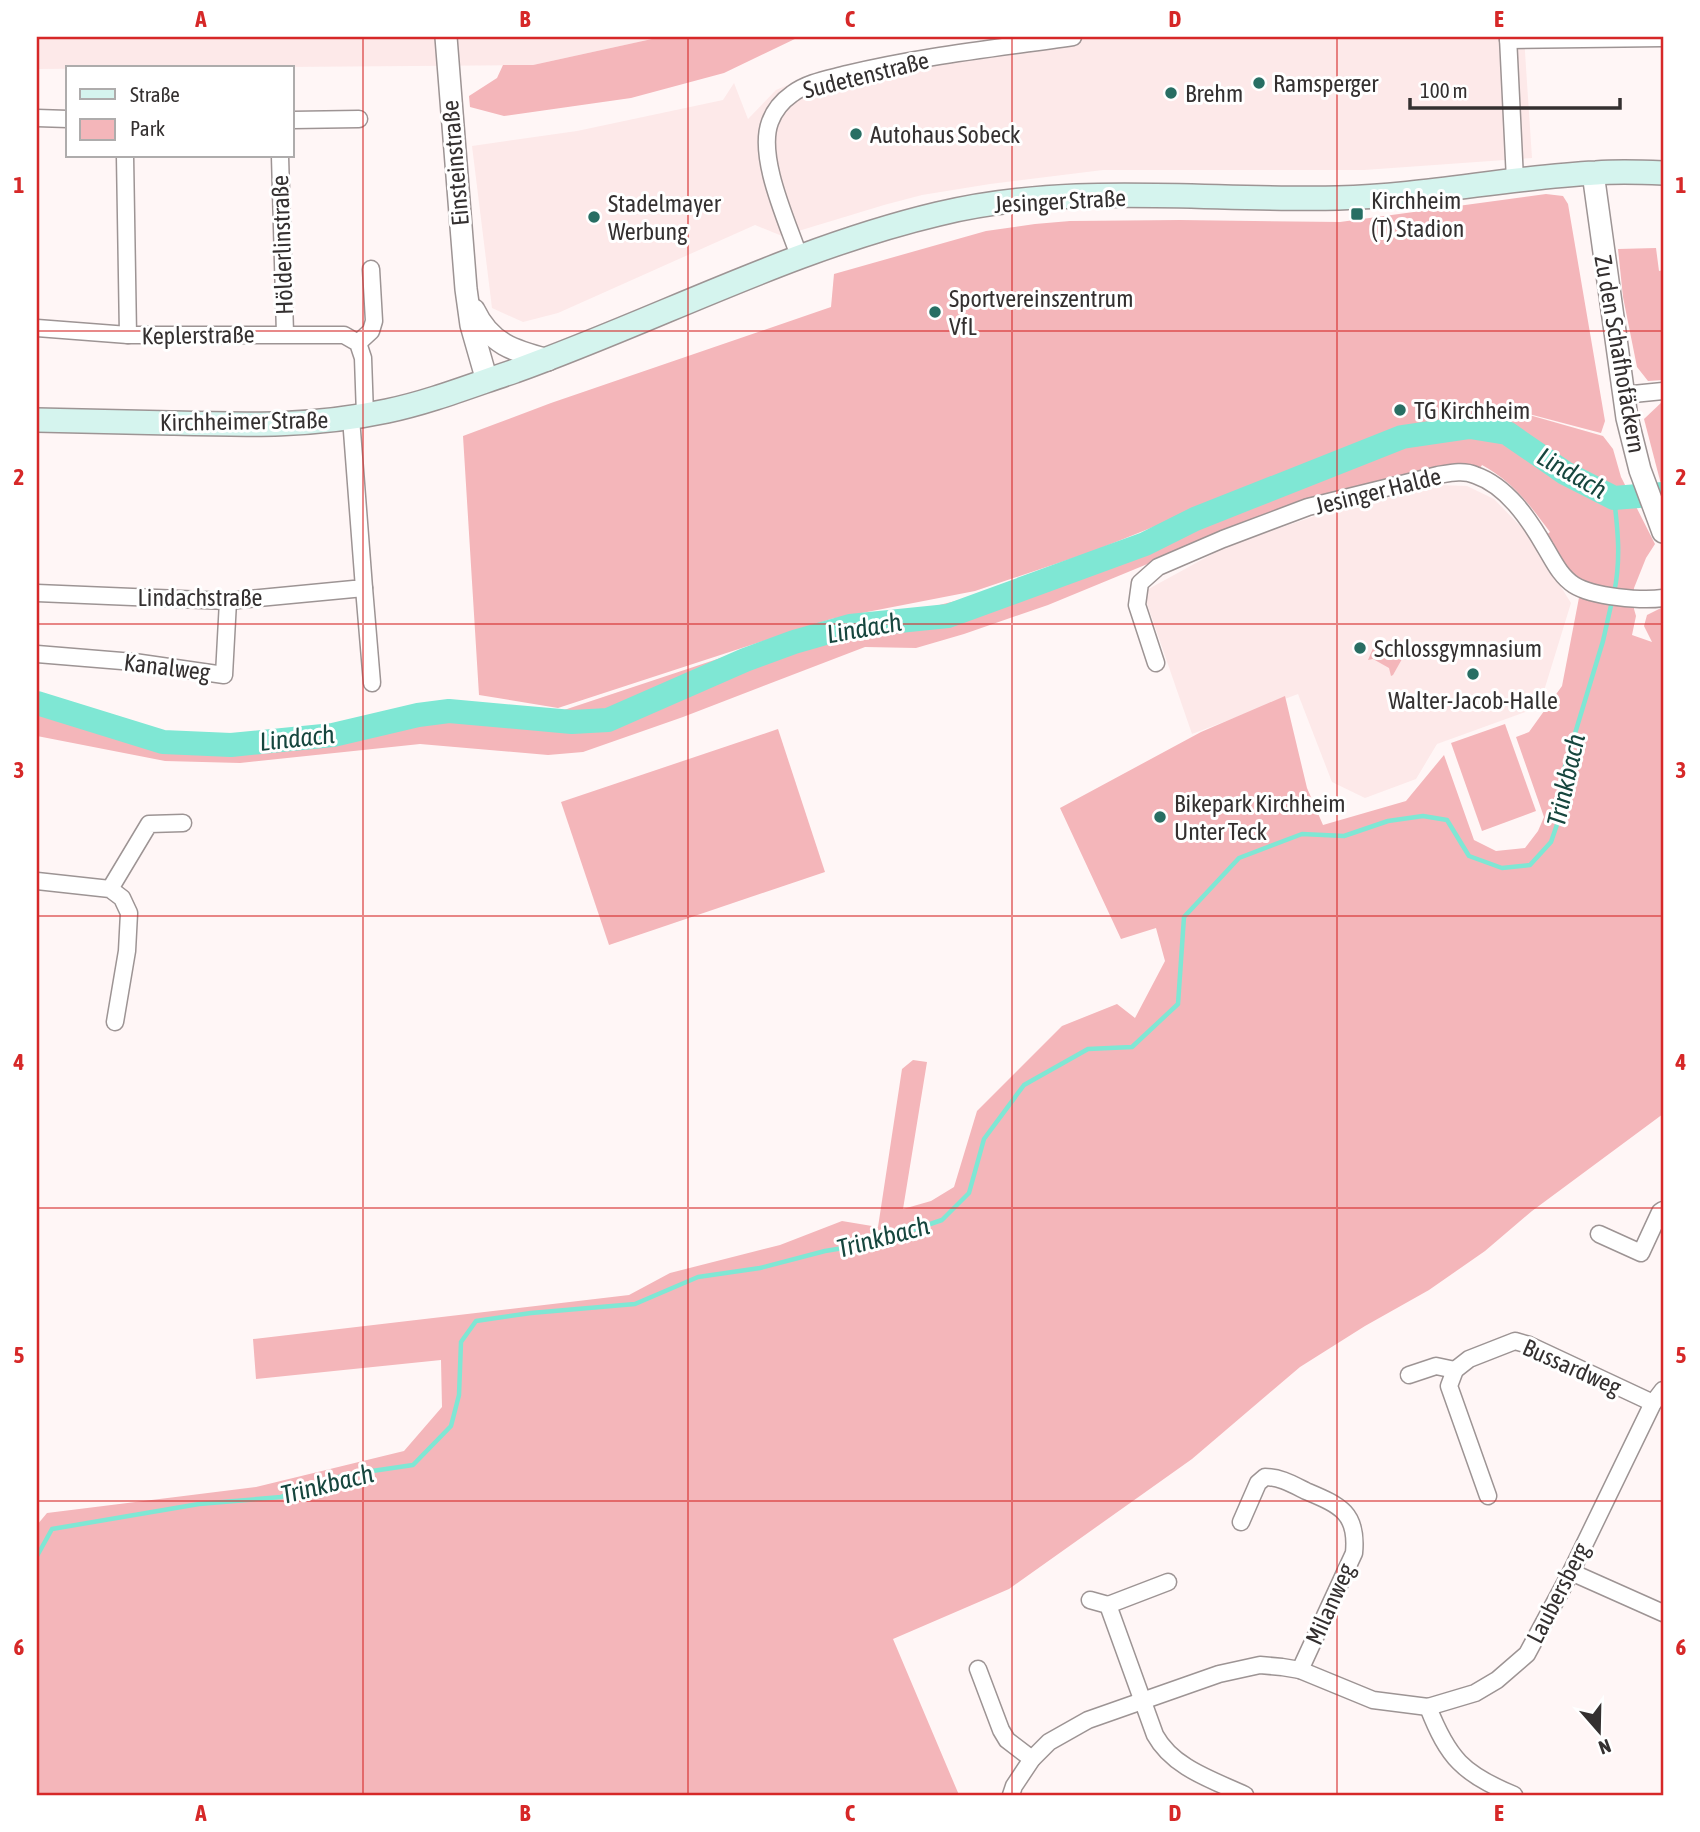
<svg xmlns="http://www.w3.org/2000/svg" width="1700" height="1832" font-family="'Asap Condensed',sans-serif">
  <style>
    .built { fill: #fde9e9 }
    .green { fill: #f4b6ba }
    .lines { fill: none; stroke-linecap: round; stroke-linejoin: round }
    .stream { stroke: #7fe7d4; stroke-width: 4.5 }
    .river { stroke: #7fe7d4; stroke-width: 24 }
    .minor-casing { stroke: #9d9494; stroke-width: 19 }
    .tertiary-casing { stroke: #9d9494; stroke-width: 24 }
    .secondary-casing { stroke: #9d9494; stroke-width: 26 }
    .minor { stroke: #fff; stroke-width: 16 }
    .tertiary { stroke: #fff; stroke-width: 21 }
    .secondary { stroke: #d5f4ee; stroke-width: 23 }
    .grid { fill: none; stroke: #d62828; stroke-width: 2; stroke-opacity: 0.55 }
    .poi-dot { fill: #286e63; stroke: #fff; stroke-width: 2.5 }
    .labels { text-anchor: middle; dominant-baseline: central; stroke-width: 6; stroke-linejoin: round; paint-order: stroke }
    .street-label { font-size: 24px; fill: #343030; stroke: #fff }
    .poi-label { font-size: 24px; fill: #343030; stroke: #fff; text-anchor: start }
    .water-label { font-size: 26px; font-style: italic; fill: #16463e; stroke: #fff }
    .neatline { fill: none; stroke: #d62828; stroke-width: 2.5 }
    .grid-label { font-size: 23px; text-anchor: middle; font-weight: bold; fill: #d62828 }
  </style>
  <rect width="100%" height="100%" fill="#fff6f6"/>
  <g class="built">
    <polygon points="37,37 661,37 533,65 37,69"/>
    <polygon points="1038,37 1524,37 1532,158 1364,170 1103,170 990,184 922,195 884,205 782,236 755,225 558,313 523,322 492,308 472,146 577,131 723,100 734,83 748,119 776,90 802,79 836,70"/>
    <polygon points="1438,485 1467,486 1494,499 1528,534 1571,603 1539,707 1437,744 1416,779 1365,798 1332,782 1298,694 1192,734 1143,592 1227,546 1318,515"/>
  </g>
  <g class="green">
    <polygon points="661,37 799,37 724,73 631,98 504,116 470,107 469,96 497,78 503,65 533,65"/>
    <path d="M1546,194L1563,196L1568,204L1605,421L1601,433L1491,404L1603,436L1613,449L1621,477L1655,544L1646,558L1634,588V609L1636,616L1632,635L1652,642L1644,626L1647,615L1663,607V1114L1532,1211L1485,1251L1429,1290L1365,1326L1300,1367L1192,1459L1009,1589L893,1639L959,1795H37V1525L47,1513L256,1487L404,1451L442,1407L441,1360L256,1379L253,1339L629,1295L670,1273L780,1245L842,1221L878,1227L902,1069L913,1060L927,1062L903,1209L931,1201L954,1187L977,1111L1062,1026L1117,1004L1135,1018L1165,961L1156,928L1121,939L1060,808L1201,732L1285,696L1307,788L1323,825L1406,801L1444,755L1474,840L1496,851L1525,848L1538,831L1544,817L1516,737L1529,732L1562,686L1582,582L1570,572L1545,536L1550,532C1528,503 1514,483 1482,465L1479,470L1454,466L1179,551L1048,605L964,634L916,648L865,647L683,717L583,752L548,755L420,744L240,763L165,761L37,736V697L91,716L164,736L192,737L337,731L452,700L561,711L832,621L923,609L992,592L1092,558L1221,502L1395,430L1423,422L1394,430L1091,552L975,591L831,619L558,708L479,695L463,436L551,403L831,307L834,274L986,231L1035,224L1070,221L1180,220L1340,222Z"/>
    <polygon points="1656,248 1659,271 1663,270 1663,380 1648,381 1637,367 1623,297 1618,249"/>
    <polygon points="1663,401 1663,492 1644,419"/>
    <polygon points="1374,646 1392,656 1400,653 1402,659 1393,675 1391,676 1389,668 1373,659 1368,660"/>
    <polygon points="1505,724 1536,811 1482,831 1451,743"/>
    <polygon points="778,729 825,872 609,945 561,802"/>
  </g>
  <g class="lines">
    <g class="stream">
      <path d="M1614,593C1621,560 1618,531 1614,498"/>
      <polyline points="37,1556 52,1529 199,1504 281,1497 345,1475 413,1465 451,1426 459,1395 461,1342 476,1321 531,1313 635,1304 698,1277 760,1268 825,1251 874,1243 942,1220 969,1193 984,1139 1024,1085 1088,1049 1132,1047 1178,1004 1184,917 1239,858 1302,834 1344,836 1388,821 1423,816 1447,820 1469,856 1502,868 1530,865 1551,842 1562,810 1560,783 1603,641 1612,601"/>
    </g>
    <polyline class="river" points="37,703 163,742 231,745 333,735 418,715 449,711 572,722 608,720 745,660 794,642 850,626 948,616 1145,544 1195,519 1402,437 1470,427 1507,433 1565,473 1614,498 1663,494"/>
    <g class="minor-casing">
      <g id="minor">
        <polyline points="1508,37 1515,180"/>
        <polyline points="1508,40 1663,38"/>
        <polyline points="37,118 68,119"/>
        <polyline points="292,120 359,119"/>
        <polyline points="125,156 128,335"/>
        <polyline points="280,156 285,334"/>
        <path d="M799,256C787,221 757,157 770,122C774,111 782,101 792,94C808,82 829,79 847,74C921,56 998,48 1073,37"/>
        <polyline points="37,328 128,335 344,335 358,343 363,358 365,415"/>
        <polyline points="358,343 371,331 374,321 371,269"/>
        <polyline points="1623,395 1663,391"/>
        <polyline points="364,588 372,683"/>
        <polyline points="37,593 228,601 364,588 351,418"/>
        <polyline points="37,654 134,662 224,675 228,601"/>
        <path d="M1156,663L1137,605L1140,583L1158,567L1223,539L1308,507L1438,475C1450,473 1464,470 1475,475C1507,486 1529,519 1545,547C1553,560 1560,576 1574,585C1593,597 1642,601 1663,598"/>
        <polyline points="37,881 110,889 122,898 129,913 127,951 115,1022"/>
        <polyline points="110,889 149,824 183,823"/>
        <polyline points="1599,1234 1641,1253 1660,1212 1663,1210"/>
        <polyline points="1409,1375 1436,1366 1455,1370"/>
        <polyline points="1488,1496 1449,1386 1455,1370 1469,1359 1515,1341 1529,1345 1653,1403"/>
        <path d="M1241,1522L1258,1483L1265,1477C1280,1477 1292,1484 1306,1491C1339,1505 1358,1512 1354,1553L1300,1670"/>
        <polyline points="1571,1572 1663,1613"/>
        <path d="M1090,1600L1108,1605L1155,1735C1173,1768 1213,1780 1245,1795"/>
        <polyline points="1108,1605 1168,1582"/>
        <polyline points="978,1669 1001,1730 1007,1740 1032,1759"/>
        <path d="M1428,1707C1448,1758 1463,1774 1514,1795"/>
        <polyline points="1011,1795 1014,1786 1032,1759 1049,1742 1088,1720 1219,1674 1260,1665 1282,1667 1300,1670 1373,1700 1428,1707 1475,1693 1497,1680 1527,1654 1571,1572 1653,1403 1663,1390"/>
      </g>
    </g>
    <g class="tertiary-casing">
      <g id="tertiary">
        <polyline points="446,37 466,289 471,325 487,381"/>
        <polyline points="1593,173 1627,418 1640,470 1663,532"/>
        <path d="M474,310C490,344 514,351 548,360"/>
      </g>
    </g>
    <g class="secondary-casing">
      <path id="secondary" d="M37,420C81,421 126,422 171,423C246,425 312,427 387,411C430,402 473,385 515,371C657,320 791,249 938,214C1068,182 1206,201 1338,198C1425,196 1510,177 1596,173C1619,171 1641,172 1663,173"/>
    </g>
    <use href="#minor" class="minor"/>
    <use href="#tertiary" class="tertiary"/>
    <use href="#secondary" class="secondary"/>
  </g>
  <path class="grid" d="M363,37V1795M688,37V1795M1012,37V1795M1337,37V1795M37,331H1663M37,624H1663M37,916H1663M37,1208H1663M37,1501H1663"/>
  <g class="poi-dot">
    <circle cx="1259" cy="83" r="7"/>
    <circle cx="1171" cy="93" r="7"/>
    <circle cx="856" cy="134" r="7"/>
    <rect x="1350" y="207" width="14" height="14" rx="3.5"/>
    <circle cx="594" cy="217" r="7"/>
    <circle cx="935" cy="312" r="7"/>
    <circle cx="1400" cy="410" r="7"/>
    <circle cx="1360" cy="648" r="7"/>
    <circle cx="1473" cy="674" r="7"/>
    <circle cx="1160" cy="817" r="7"/>
  </g>
  <g class="labels">
    <g class="street-label">
      <text transform="translate(866 75) rotate(-14)">Sudetenstraße</text>
      <text transform="translate(455 163) rotate(-95)">Einsteinstraße</text>
      <text transform="translate(1060 201) rotate(-3)">Jesinger Straße</text>
      <text transform="translate(282 245) rotate(-92)">Hölderlinstraße</text>
      <text transform="translate(198 335) rotate(-1)">Keplerstraße</text>
      <text transform="translate(1620 354) rotate(80)">Zu den Schafhofäckern</text>
      <text transform="translate(244 421) rotate(-1)">Kirchheimer Straße</text>
      <text transform="translate(1378 491) rotate(-14)">Jesinger Halde</text>
      <text x="200" y="597">Lindachstraße</text>
      <text transform="translate(167 667) rotate(7)">Kanalweg</text>
      <text transform="translate(1572 1367) rotate(24)">Bussardweg</text>
      <text transform="translate(1558 1593) rotate(-63)">Laubersberg</text>
      <text transform="translate(1330 1604) rotate(-66)">Milanweg</text>
    </g>
    <g class="poi-label">
      <text x="1273" y="83">Ramsperger</text>
      <text x="1185" y="93">Brehm</text>
      <text x="870" y="134">Autohaus Sobeck</text>
      <text x="1371" y="200">Kirchheim<tspan x="1371" dy="28">(T) Stadion</tspan></text>
      <text x="608" y="203">Stadelmayer<tspan x="608" dy="28">Werbung</tspan></text>
      <text x="949" y="298">Sportvereinszentrum<tspan x="949" dy="28">VfL</tspan></text>
      <text x="1414" y="410">TG Kirchheim</text>
      <text x="1374" y="648">Schlossgymnasium</text>
      <text x="1473" y="700" text-anchor="middle">Walter-Jacob-Halle</text>
      <text x="1174" y="803">Bikepark Kirchheim<tspan x="1174" dy="28">Unter Teck</tspan></text>
    </g>
    <g class="water-label">
      <text transform="translate(1572 473) rotate(30)">Lindach</text>
      <text transform="translate(864 628) rotate(-10)">Lindach</text>
      <text transform="translate(297 738) rotate(-6)">Lindach</text>
      <text transform="translate(1566 780) rotate(-77)">Trinkbach</text>
      <text transform="translate(883 1237) rotate(-15)">Trinkbach</text>
      <text transform="translate(327 1484) rotate(-14)">Trinkbach</text>
    </g>
  </g>
  <rect width="1700" height="1832" fill="none" stroke="#ffffff" stroke-width="77"/>
  <rect x="66" y="66" width="228" height="91" fill="#ffffff" stroke="#aeacac" stroke-width="2"/>
  <rect x="80" y="89" width="35" height="10" fill="#d5f4ee" stroke="#aeacac" stroke-width="2"/>
  <text x="130" y="102" font-size="21" fill="#343030">Straße</text>
  <rect x="80" y="119" width="35" height="21" fill="#f4b6ba" stroke="#aeacac" stroke-width="2"/>
  <text x="130" y="136" font-size="21" fill="#343030">Park</text>
  <g transform="translate(1599 1731) rotate(160)" stroke="#ffffff" stroke-width="5" paint-order="stroke">
  <path d="M0-5L12 26L0 18L-12 26Z" fill="#343030"/>
  <text y="-10" font-size="19" font-weight="bold" text-anchor="middle" fill="#343030">N</text>
  </g>
  <path d="M1410 98v10h210v-10" fill="none" stroke="#343030" stroke-width="3.5"/>
  <text x="1420" y="98" font-size="21" fill="#343030" stroke="#ffffff" stroke-width="5" paint-order="stroke">100 m</text>
  <rect x="38" y="38" width="1624" height="1756" class="neatline"/>
  <g class="grid-label">
    <text x="201" y="27">A</text>
    <text x="525" y="27">B</text>
    <text x="850" y="27">C</text>
    <text x="1175" y="27">D</text>
    <text x="1499" y="27">E</text>
    <text x="19" y="193">1</text>
    <text x="1681" y="193">1</text>
    <text x="19" y="485">2</text>
    <text x="1681" y="485">2</text>
    <text x="19" y="778">3</text>
    <text x="1681" y="778">3</text>
    <text x="19" y="1070">4</text>
    <text x="1681" y="1070">4</text>
    <text x="19" y="1363">5</text>
    <text x="1681" y="1363">5</text>
    <text x="19" y="1655">6</text>
    <text x="1681" y="1655">6</text>
    <text x="201" y="1821">A</text>
    <text x="525" y="1821">B</text>
    <text x="850" y="1821">C</text>
    <text x="1175" y="1821">D</text>
    <text x="1499" y="1821">E</text>
  </g>
</svg>
